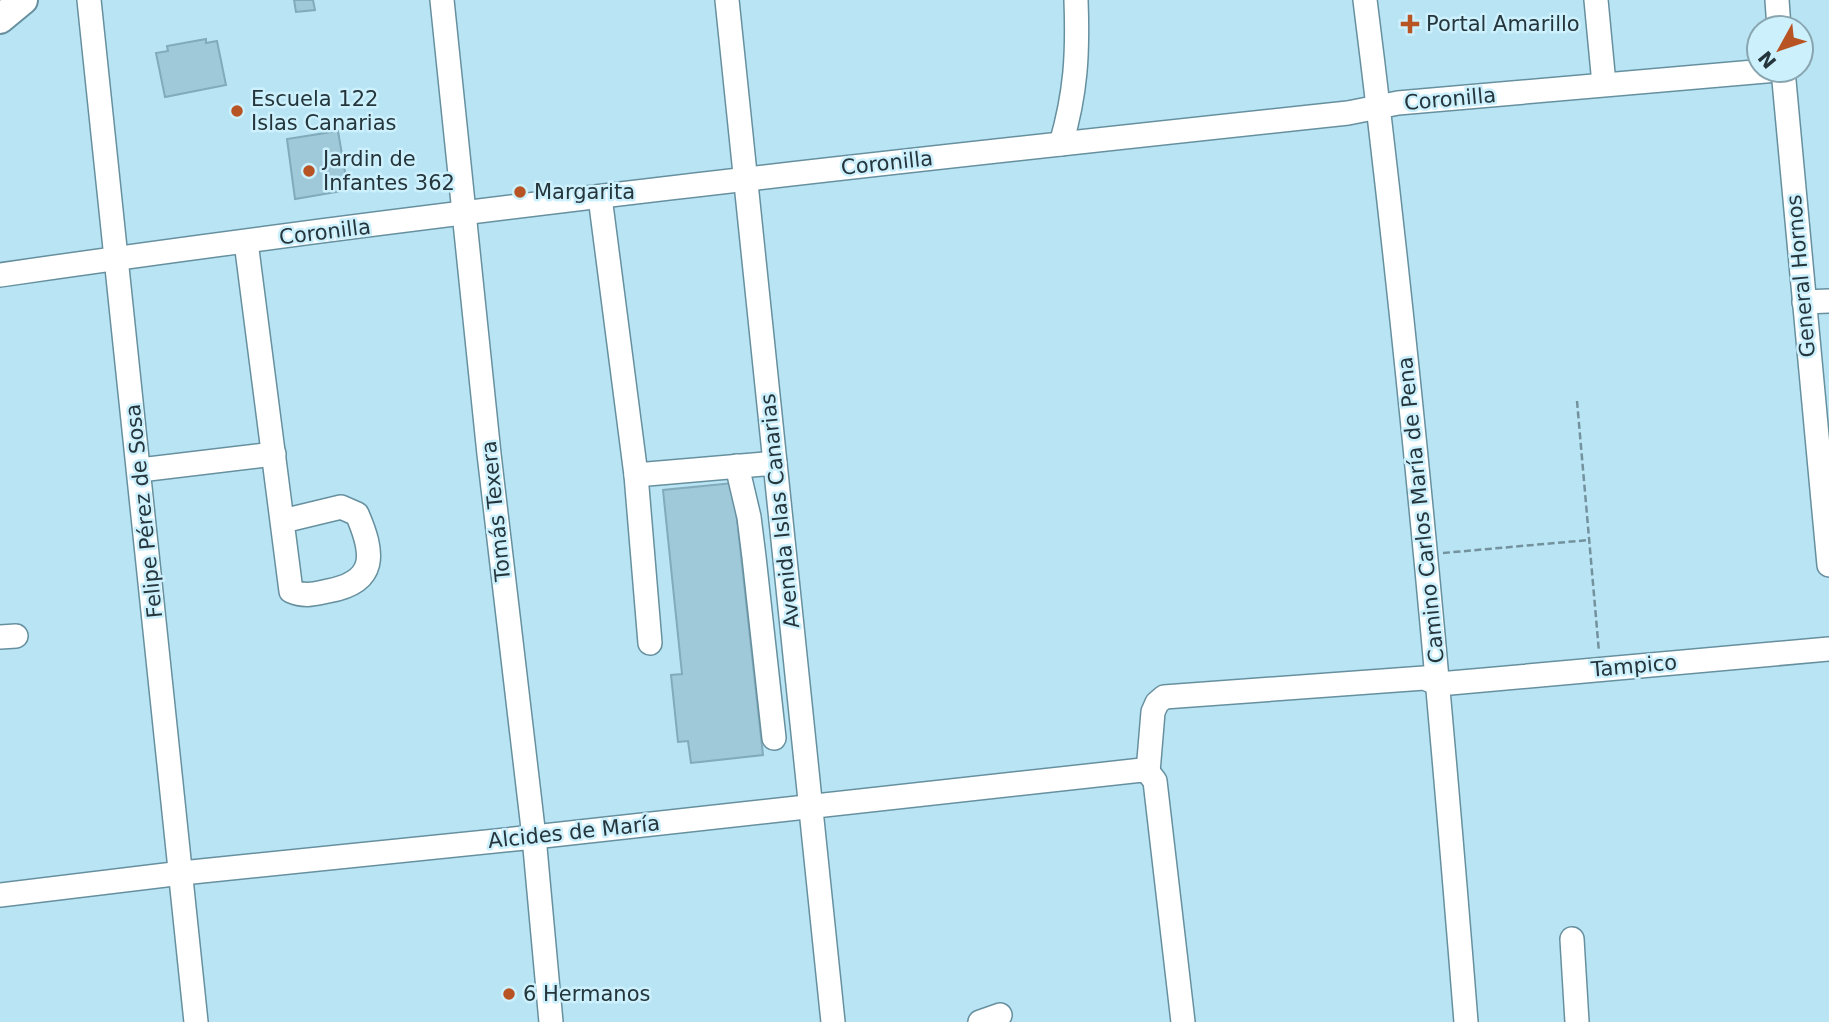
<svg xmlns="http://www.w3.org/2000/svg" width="1829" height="1022" font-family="'DejaVu Sans',sans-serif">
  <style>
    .building { fill: #9fc9d9; stroke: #81aaba; stroke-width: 2 }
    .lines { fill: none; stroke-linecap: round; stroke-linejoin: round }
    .minor-casing { stroke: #67909f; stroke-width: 26 }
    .major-casing { stroke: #67909f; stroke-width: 32 }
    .path { stroke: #73929e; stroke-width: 2.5; stroke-dasharray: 7 3.5; stroke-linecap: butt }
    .minor { stroke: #fff; stroke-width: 23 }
    .major { stroke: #fff; stroke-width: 28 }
    .poi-dot { fill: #b85323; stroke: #cdf0fd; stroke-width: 2.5 }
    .labels { text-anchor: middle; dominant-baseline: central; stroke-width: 5; stroke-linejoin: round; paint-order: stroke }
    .poi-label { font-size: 21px; fill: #24353c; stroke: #cdf0fd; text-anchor: start }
    .street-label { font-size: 21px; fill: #24353c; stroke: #cdf0fd }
  </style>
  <rect width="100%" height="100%" fill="#b9e4f4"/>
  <g class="building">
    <polygon points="294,0 313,0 315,10 296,12"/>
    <polygon points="206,39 206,43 217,41 226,85 165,97 156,53 168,51 167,46"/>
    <polygon points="338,131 348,190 295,199 287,139"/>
    <polygon points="733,483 763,755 691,763 688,741 678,742 671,675 682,674 663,490"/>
  </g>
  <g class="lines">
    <g class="minor-casing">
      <g id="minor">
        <polyline points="89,0 196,1022"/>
        <polyline points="442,0 489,454 534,837 551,1022"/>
        <polyline points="727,0 833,1022"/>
        <path d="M1365,0C1408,340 1439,681 1466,1022"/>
        <polyline points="1596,0 1604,84"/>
        <polyline points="1777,0 1779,28"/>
        <polyline points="1783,70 1829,565"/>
        <path d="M1061,144C1076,92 1078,54 1076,0"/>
        <polyline points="600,197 636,475 650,643"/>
        <path d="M246,242L291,591C305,597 314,594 328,591C378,582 374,553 357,514L341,507L283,521"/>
        <path d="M0,275C448,210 898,161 1348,113L1398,103L1777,70"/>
        <polyline points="1804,302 1829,301"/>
        <polyline points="737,466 749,517 754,557 774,738"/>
        <polyline points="140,470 274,454"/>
        <polyline points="636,475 775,463"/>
        <polyline points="0,637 16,636"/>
        <polyline points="1148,772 1153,712 1157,703 1164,697 1424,678 1439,684 1829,649"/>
        <polyline points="1148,772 1155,781 1183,1022"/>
        <polyline points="0,895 182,873 534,837 1142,770 1148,772"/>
        <polyline points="1572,939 1577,1022"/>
        <polyline points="980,1022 1000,1015"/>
      </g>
    </g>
    <g class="major-casing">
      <polyline id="major" points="0,19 23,0"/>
    </g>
    <g class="path">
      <polyline points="1577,401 1599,652"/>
      <polyline points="1443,553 1589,540"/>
    </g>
    <use href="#minor" class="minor"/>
    <use href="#major" class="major"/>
  </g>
  <g class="poi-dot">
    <path d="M1406.5 13.5h7v7h7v7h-7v7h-7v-7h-7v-7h7z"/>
    <circle cx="237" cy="111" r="7"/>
    <circle cx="309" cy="171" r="7"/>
    <circle cx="520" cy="192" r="7"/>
    <circle cx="509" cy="994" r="7"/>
  </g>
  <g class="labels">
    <g class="poi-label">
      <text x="1426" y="24">Portal Amarillo</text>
      <text x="251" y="99">Escuela 122<tspan x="251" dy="24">Islas Canarias</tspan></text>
      <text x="323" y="159">Jardin de<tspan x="323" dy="24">Infantes 362</tspan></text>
      <text x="534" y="192">Margarita</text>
      <text x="523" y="994">6 Hermanos</text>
    </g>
    <g class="street-label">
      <text transform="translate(1450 99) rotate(-5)">Coronilla</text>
      <text transform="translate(887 163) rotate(-6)">Coronilla</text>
      <text transform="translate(325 232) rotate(-7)">Coronilla</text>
      <text transform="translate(1801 276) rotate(-95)">General Hornos</text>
      <text transform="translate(1421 510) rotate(-96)">Camino Carlos María de Pena</text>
      <text transform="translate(144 511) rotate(-96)">Felipe Pérez de Sosa</text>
      <text transform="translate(496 511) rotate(-96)">Tomás Texera</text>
      <text transform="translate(780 511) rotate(-96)">Avenida Islas Canarias</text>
      <text transform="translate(1634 666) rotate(-5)">Tampico</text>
      <text transform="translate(574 832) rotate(-6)">Alcides de María</text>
    </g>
  </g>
  <g transform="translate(1780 49) rotate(230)"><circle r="33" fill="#cdf0fd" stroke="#89a5b0" stroke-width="2"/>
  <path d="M0-5L12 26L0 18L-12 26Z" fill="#b85323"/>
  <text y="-10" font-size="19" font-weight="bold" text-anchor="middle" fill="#24353c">N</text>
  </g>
</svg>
